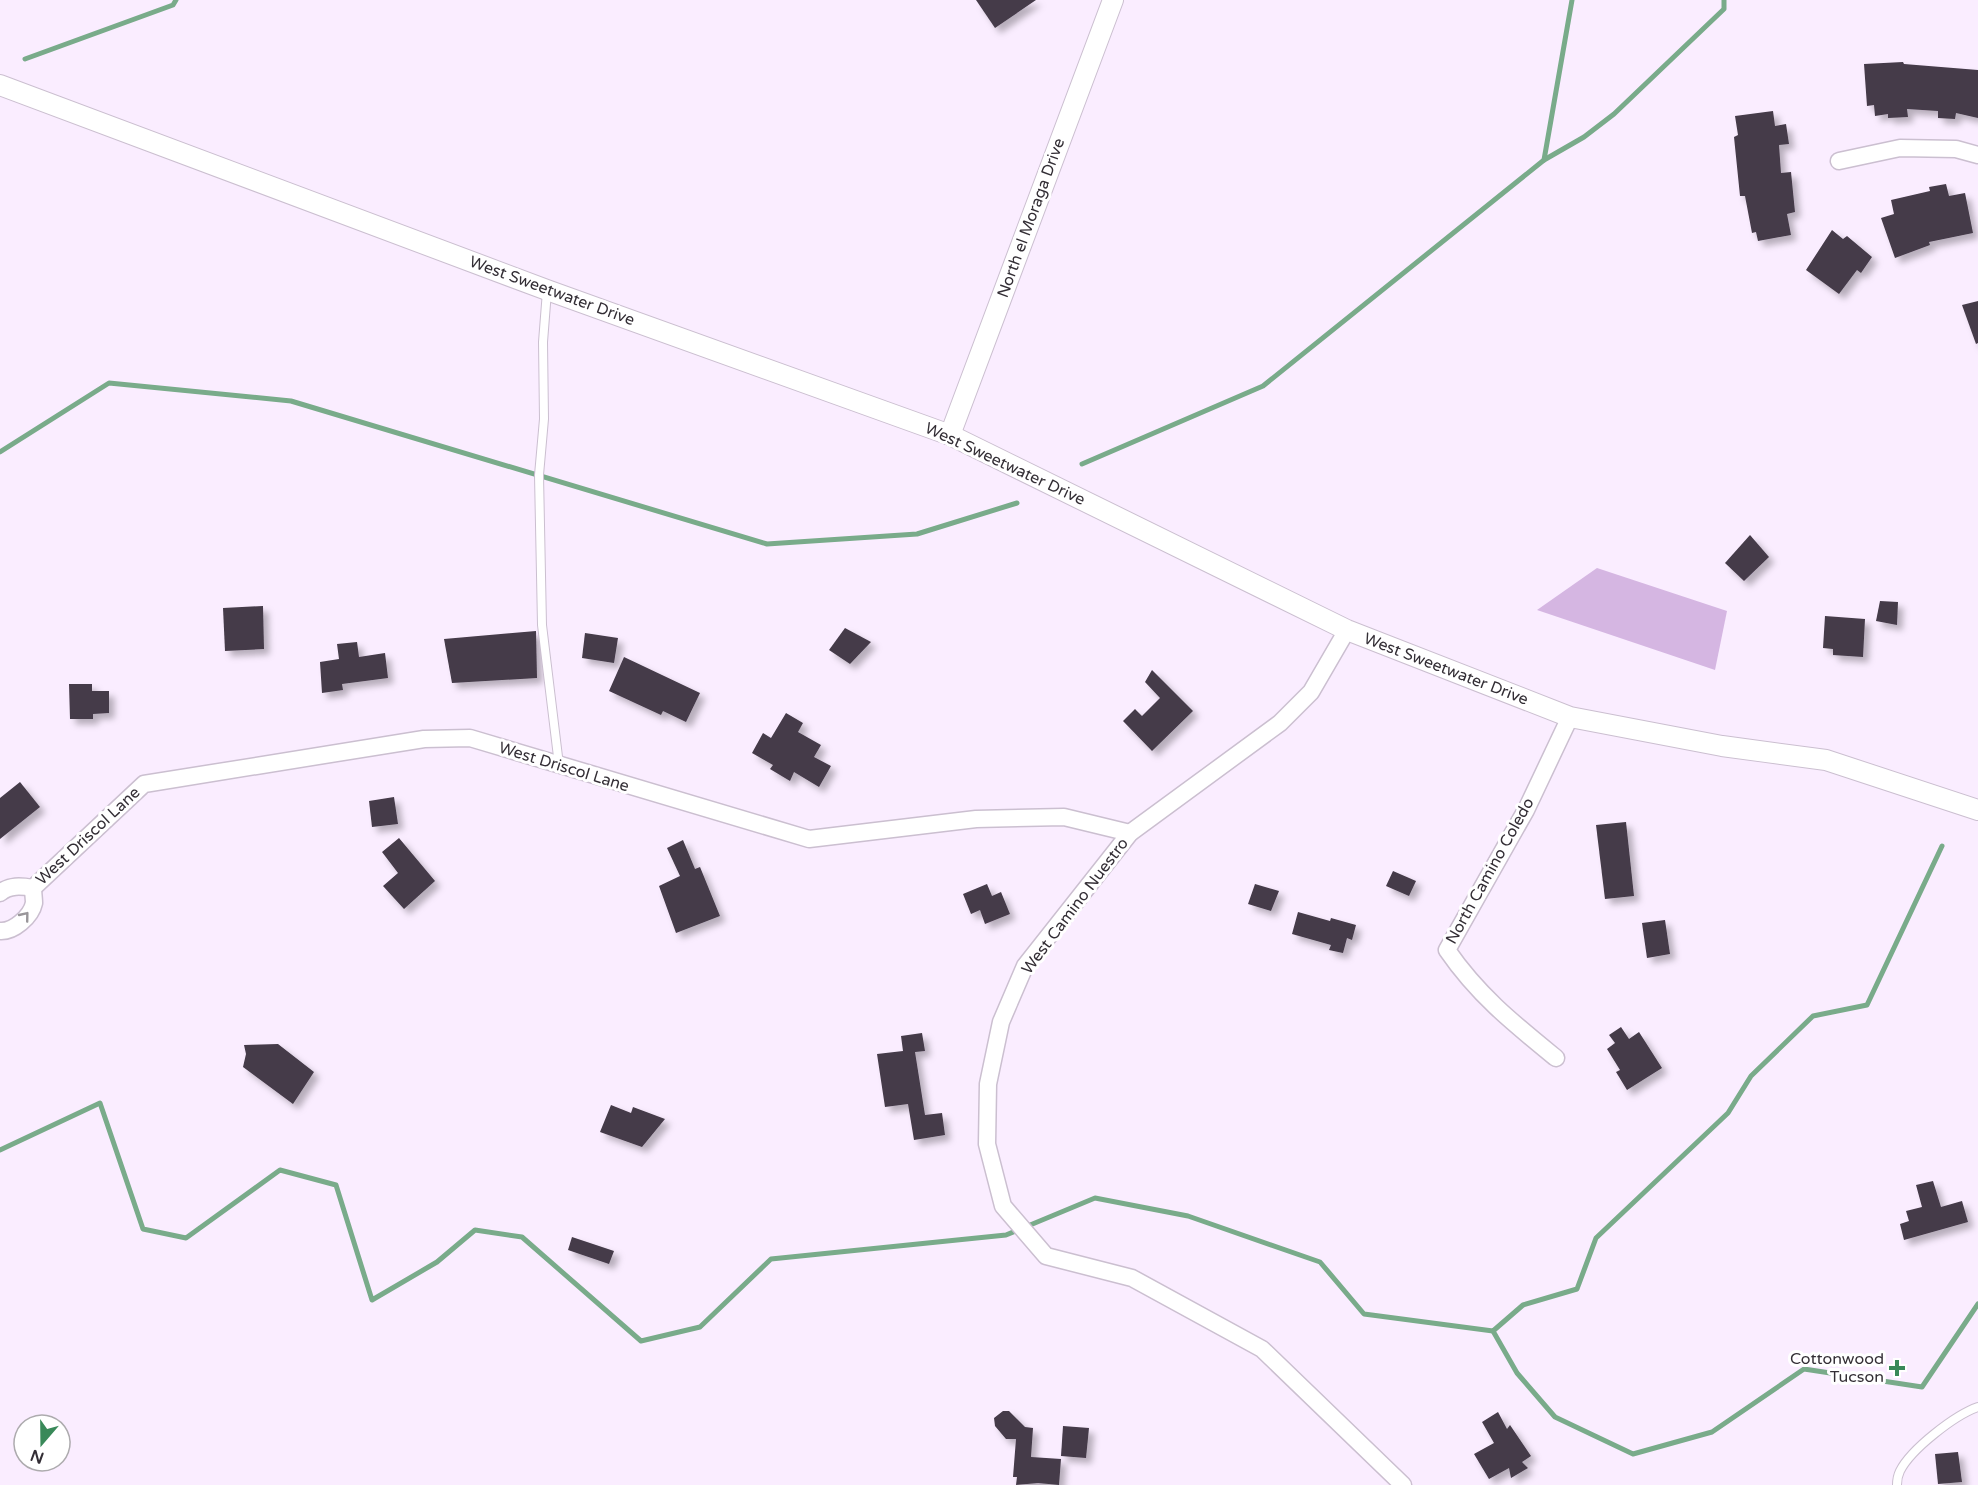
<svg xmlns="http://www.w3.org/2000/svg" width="1978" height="1485" font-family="'Varela Round',sans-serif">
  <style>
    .green { fill: #d5b6e2 }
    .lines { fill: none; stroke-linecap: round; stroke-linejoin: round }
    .stream { stroke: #79ab8a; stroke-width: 5 }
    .building { fill: #443a48; filter: url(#shadow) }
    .service-casing { stroke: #cbbfd0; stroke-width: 10 }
    .minor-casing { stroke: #cbbfd0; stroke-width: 19 }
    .tertiary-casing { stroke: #cbbfd0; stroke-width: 22 }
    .service { stroke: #fff; stroke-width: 8 }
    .minor { stroke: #fff; stroke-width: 16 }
    .tertiary { stroke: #fff; stroke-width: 20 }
    .oneway { stroke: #99969a }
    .poi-dot { fill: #398959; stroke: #fff; stroke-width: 2 }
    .labels { text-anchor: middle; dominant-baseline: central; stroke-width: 6; stroke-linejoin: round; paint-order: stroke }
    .street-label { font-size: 16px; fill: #332e35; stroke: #fff }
    .poi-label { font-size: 16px; fill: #332e35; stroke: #fff; text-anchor: end }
  </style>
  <defs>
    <filter id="shadow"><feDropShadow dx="5.5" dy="5.5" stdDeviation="3" flood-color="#0004"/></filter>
  </defs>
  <rect width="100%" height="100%" fill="#faedff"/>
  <polygon class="green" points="1597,568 1727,611 1715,670 1537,610"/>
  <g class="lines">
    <g class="stream">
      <polyline points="25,59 173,5 176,0"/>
      <polyline points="1544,160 1584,137 1614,114 1724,9 1724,0"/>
      <polyline points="0,452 109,383 291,401 767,544 917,534 1017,503"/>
      <polyline points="1082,464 1263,386 1544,160 1572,0"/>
      <polyline points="0,1150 100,1103 143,1229 186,1238 280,1170 336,1185 372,1300 437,1262 475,1230 522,1237 641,1341 700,1327 771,1259 1006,1235 1095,1198 1188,1216 1320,1262 1364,1314 1493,1331 1523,1305 1577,1289 1596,1238 1728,1113 1751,1076 1813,1016 1867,1005 1942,846"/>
      <polyline points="1493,1331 1517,1373 1555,1417 1633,1454 1712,1432 1804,1369 1922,1387 1978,1304"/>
    </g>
  </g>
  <g class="building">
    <polygon points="976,0 1036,0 995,28"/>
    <polygon points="1903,62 1904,64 1978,70 1978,118 1956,113 1955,119 1938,118 1938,111 1907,109 1908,117 1888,118 1888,114 1875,116 1874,105 1867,106 1864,64"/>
    <polygon points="1773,111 1775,126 1786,124 1789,144 1779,145 1781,173 1791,172 1795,212 1787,214 1791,235 1758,241 1756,232 1752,233 1745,196 1740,196 1734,137 1738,135 1735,116"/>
    <polygon points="1946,184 1949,196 1965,193 1973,233 1929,242 1930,245 1895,258 1881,218 1894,214 1891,200 1930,191 1929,187"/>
    <polygon points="1832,230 1843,239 1847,236 1872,257 1861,273 1857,270 1839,294 1806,270"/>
    <polygon points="1978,301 1978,343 1976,344 1962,305"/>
    <polygon points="1750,535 1769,557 1744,581 1725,563"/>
    <polygon points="1880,601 1898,602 1897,625 1876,621"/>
    <polygon points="263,606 264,649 225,651 223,608"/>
    <polygon points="1825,616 1865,619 1863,657 1833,655 1833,649 1823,648"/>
    <polygon points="845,628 871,642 850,664 829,650"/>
    <polygon points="536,631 537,678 452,683 444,639"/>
    <polygon points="585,633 618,638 614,663 582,658"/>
    <polygon points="357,642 359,657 385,653 388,678 342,684 343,690 322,693 320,662 339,659 337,644"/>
    <polygon points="624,657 700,693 686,722 663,711 661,715 609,691"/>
    <polygon points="1152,670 1193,711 1152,751 1123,721 1135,709 1142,716 1160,698 1145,682"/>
    <polygon points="69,684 92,684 92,691 109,691 109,713 93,714 93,719 70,719"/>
    <polygon points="786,713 803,723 798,732 821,745 814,757 831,766 819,787 794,772 790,781 770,769 773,765 752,753 763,733 771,738"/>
    <polygon points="20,782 40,807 0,839 0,798"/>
    <polygon points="394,797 398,824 372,827 369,801"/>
    <polygon points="1626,822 1634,896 1605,899 1596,825"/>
    <polygon points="399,838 435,881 404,909 383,886 398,873 382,852"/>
    <polygon points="683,840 695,869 700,867 720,916 676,933 659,886 680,876 667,848"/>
    <polygon points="1393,871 1416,881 1409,896 1386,886"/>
    <polygon points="987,884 992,896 1001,892 1010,914 985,924 980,910 971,914 963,894"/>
    <polygon points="1255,884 1279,891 1271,911 1248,904"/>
    <polygon points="1298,912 1330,921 1331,918 1356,925 1352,940 1347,938 1343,953 1329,950 1331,945 1292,934"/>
    <polygon points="1665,920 1670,954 1647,958 1642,923"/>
    <polygon points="1621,1027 1629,1039 1639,1032 1662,1068 1627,1090 1616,1072 1620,1070 1607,1049 1615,1043 1609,1035"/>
    <polygon points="922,1033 925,1051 915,1052 925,1115 942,1113 945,1135 914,1140 908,1104 885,1107 877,1054 903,1051 901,1036"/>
    <polygon points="278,1044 314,1072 293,1104 243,1067 246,1054 244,1045"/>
    <polygon points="611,1105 631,1113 633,1107 665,1119 642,1147 600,1132"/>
    <polygon points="1933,1181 1941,1207 1962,1201 1968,1222 1904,1240 1900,1224 1909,1221 1906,1211 1922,1207 1916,1185"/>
    <polygon points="572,1237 614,1251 609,1264 568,1250"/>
    <polygon points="1003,1411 1009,1411 1025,1427 1033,1428 1031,1457 1061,1459 1059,1485 1038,1483 1016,1485 1017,1477 1013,1477 1016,1439 1006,1439 995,1426 994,1418"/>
    <polygon points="1498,1412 1507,1429 1510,1425 1531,1456 1522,1462 1528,1468 1511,1478 1509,1468 1489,1479 1474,1454 1494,1443 1482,1422"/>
    <polygon points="1063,1426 1089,1428 1086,1458 1061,1456"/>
    <polygon points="1958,1452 1962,1482 1938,1484 1935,1454"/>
  </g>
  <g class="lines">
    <g class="service-casing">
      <g id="service">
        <polyline points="547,291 543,342 544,419 539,475 542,625 559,765"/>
        <path d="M1897,1485C1897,1481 1898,1475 1900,1471C1911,1449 1955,1415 1978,1407"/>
      </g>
    </g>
    <g class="minor-casing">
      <g id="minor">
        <polyline points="1839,161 1900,148 1956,149 1978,155"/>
        <polyline points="1347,630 1311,692 1280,723 1130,833 1025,966 1001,1022 988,1084 987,1144 1003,1206 1046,1256 1132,1278 1262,1349 1403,1485"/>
        <polyline points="33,888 144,784 424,739 470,738 809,839 976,819 1064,817 1130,833"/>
        <path d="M0,893C9,885 21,886 33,888"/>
        <path d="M0,931C13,932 31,917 34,903C34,899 33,892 33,888"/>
        <path d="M1556,1058C1513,1023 1478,995 1447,950L1526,810L1570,717"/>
      </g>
    </g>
    <g class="tertiary-casing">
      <g id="tertiary">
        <polyline points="0,85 547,290 950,435 1347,630 1570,717 1722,746 1826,760 1978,810"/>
        <polyline points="950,435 1113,0"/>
      </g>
    </g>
    <use href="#service" class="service"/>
    <use href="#minor" class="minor"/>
    <use href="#tertiary" class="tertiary"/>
  </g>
  <defs><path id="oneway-chevron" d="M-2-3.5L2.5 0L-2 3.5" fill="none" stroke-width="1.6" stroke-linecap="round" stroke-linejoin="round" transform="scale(1.5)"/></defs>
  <use class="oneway" href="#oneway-chevron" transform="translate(25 916) rotate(-51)"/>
  <path class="poi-dot" d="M1894 1359h6v6h6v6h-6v6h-6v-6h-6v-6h6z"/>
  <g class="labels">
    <g class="street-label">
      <text transform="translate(1031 218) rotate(-70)">North el Moraga Drive</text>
      <text transform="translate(552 291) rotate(20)">West Sweetwater Drive</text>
      <text transform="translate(1005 464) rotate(25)">West Sweetwater Drive</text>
      <text transform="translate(1446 669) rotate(21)">West Sweetwater Drive</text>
      <text transform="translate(564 767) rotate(17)">West Driscol Lane</text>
      <text transform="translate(88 836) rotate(-43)">West Driscol Lane</text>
      <text transform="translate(1490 871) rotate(-61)">North Camino Coledo</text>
      <text transform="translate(1075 906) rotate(-53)">West Camino Nuestro</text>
    </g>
    <g class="poi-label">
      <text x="1884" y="1359">Cottonwood<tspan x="1884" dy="18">Tucson</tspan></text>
    </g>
  </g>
  <g transform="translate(42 1443) rotate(200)"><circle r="28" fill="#ffffff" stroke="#adabae" stroke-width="1.5"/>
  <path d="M0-4.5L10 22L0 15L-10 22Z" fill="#398959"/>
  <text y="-9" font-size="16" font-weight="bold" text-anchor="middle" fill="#332e35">N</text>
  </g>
</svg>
